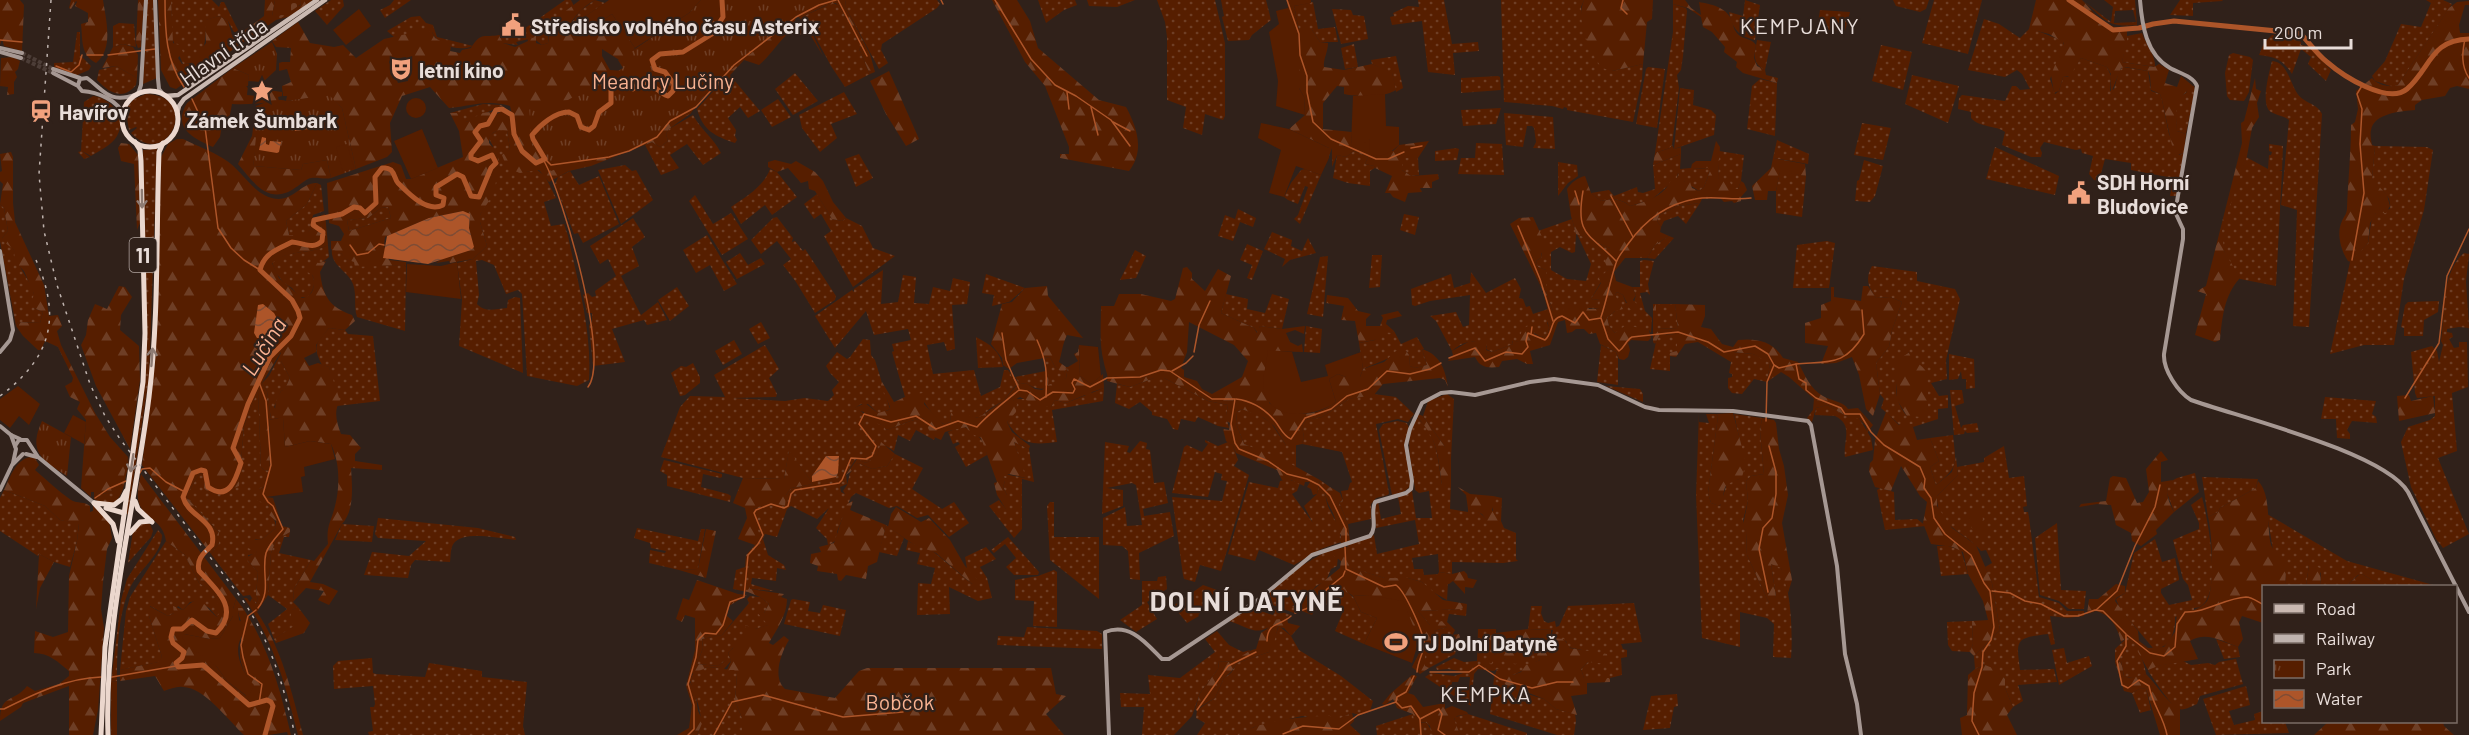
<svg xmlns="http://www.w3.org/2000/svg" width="2469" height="735" font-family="Barlow,sans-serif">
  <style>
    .grass { fill: url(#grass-dots); fill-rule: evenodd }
    .forest { fill: url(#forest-firs); fill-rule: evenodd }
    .cemetery { fill: url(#cemetery-stones) }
    .park { fill: url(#park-tufts) }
    .garden { fill: #561e00 }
    .water { fill: url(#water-waves) }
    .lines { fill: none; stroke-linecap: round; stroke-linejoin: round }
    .stream { stroke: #ad5529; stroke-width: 1.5 }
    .river { stroke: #ad5529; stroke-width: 5 }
    .secondary-tunnel { stroke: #4c3d37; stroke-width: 4; stroke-dasharray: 4 2; stroke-linecap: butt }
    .secondary { stroke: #a69893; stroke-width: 4 }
    .primary { stroke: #cab9b1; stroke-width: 4.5 }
    .highway { stroke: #ebd7cd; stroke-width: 5 }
    .rail { stroke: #bfb3ae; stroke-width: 1.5; stroke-dasharray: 3 6; stroke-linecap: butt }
    .oneway { stroke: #8e7c74 }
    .labels { text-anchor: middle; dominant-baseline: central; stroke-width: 4.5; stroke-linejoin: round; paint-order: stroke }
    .shield { fill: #30211a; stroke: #b1a5a0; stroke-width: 1.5 }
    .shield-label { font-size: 20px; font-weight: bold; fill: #e8ddd9 }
    .poi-label { font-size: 21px; font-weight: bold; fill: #e8ddd9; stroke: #30211a; text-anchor: start }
    .street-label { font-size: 21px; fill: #e8ddd9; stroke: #30211a }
    .park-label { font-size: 21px; fill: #fab392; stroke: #30211a }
    .neighbourhood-label { font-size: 22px; letter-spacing: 1.5px; fill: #e8ddd9; stroke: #30211a }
    .water-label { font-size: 22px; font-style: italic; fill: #fcb494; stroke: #30211a }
    .district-label { font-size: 27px; font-weight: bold; letter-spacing: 1.5px; fill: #e8ddd9; stroke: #30211a }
  </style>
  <defs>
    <pattern id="grass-dots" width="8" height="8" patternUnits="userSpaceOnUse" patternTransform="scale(1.5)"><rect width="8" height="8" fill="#561e00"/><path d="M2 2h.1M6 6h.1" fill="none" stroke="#6e3e25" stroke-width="1.8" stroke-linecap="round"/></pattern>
    <pattern id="forest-firs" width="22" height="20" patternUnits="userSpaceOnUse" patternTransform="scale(1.5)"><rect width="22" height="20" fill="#561e00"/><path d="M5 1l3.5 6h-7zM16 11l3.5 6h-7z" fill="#6e3e25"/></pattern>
    <pattern id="cemetery-stones" width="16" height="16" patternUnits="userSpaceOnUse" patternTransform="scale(1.5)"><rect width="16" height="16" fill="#561e00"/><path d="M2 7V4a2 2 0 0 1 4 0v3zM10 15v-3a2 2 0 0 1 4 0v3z" fill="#6e3e25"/></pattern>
    <pattern id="park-tufts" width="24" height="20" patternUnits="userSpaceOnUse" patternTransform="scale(1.5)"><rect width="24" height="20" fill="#561e00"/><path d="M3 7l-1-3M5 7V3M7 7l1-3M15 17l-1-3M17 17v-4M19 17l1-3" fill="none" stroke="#6e3e25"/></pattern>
    <pattern id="water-waves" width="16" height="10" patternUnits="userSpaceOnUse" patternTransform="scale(1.5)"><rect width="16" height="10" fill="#ad5529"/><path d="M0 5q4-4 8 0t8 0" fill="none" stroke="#7f4c34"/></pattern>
  </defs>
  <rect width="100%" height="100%" fill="#30211a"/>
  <g class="grass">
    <polygon points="147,0 153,0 157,78 143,84"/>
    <path d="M171,0H212L219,7L221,2H224L239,32H234L228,21L219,16L206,20C206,37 206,65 183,64L172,38Z"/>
    <polygon points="331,0 343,0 344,6 327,25 315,11"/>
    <polygon points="394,0 411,0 385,18 380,10 390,5"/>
    <polygon points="565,0 571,0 574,6 568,9 562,29 563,37 560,39 548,36 548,43 542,45 533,38 516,42 518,45 502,43 499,35 517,34"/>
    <polygon points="595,0 605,3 568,28 580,11"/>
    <polygon points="846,0 937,0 940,4 937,8 882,44 881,50 888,63 879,69 845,6"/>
    <polygon points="1038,0 1075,0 1077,5 1064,10 1046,23"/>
    <polygon points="1087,0 1135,0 1117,7 1089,6"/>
    <polygon points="1157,0 1215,0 1225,43 1225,116 1223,120 1205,114 1202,135 1183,128 1186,107 1167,100 1167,37 1165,22"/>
    <polygon points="1221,0 1266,0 1271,20 1252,35 1249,40 1228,41 1222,17 1224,16"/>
    <polygon points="1418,0 1444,0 1452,44 1478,42 1479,51 1453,53 1455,75 1428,72 1422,21 1392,25 1390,17 1394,16 1393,13 1408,6 1419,7"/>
    <polygon points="1501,0 1584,0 1581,7 1582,15 1612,71 1643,64 1642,79 1633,122 1567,110 1567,108 1564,107 1563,109 1552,106 1504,102"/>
    <path d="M1745,0L1760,5L1755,40C1738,36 1732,28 1729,12L1743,16Z"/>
    <polygon points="1893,0 1929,0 1926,9 1920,12 1896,6"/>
    <polygon points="1934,0 1982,0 1968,54 1922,43"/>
    <path d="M2082,0L2111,22L2113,7L2104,0H2135L2137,25C2104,28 2105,18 2082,0ZM2133,10L2136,22L2114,23L2115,11Z"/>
    <polygon points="2180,0 2222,0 2223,1 2193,3 2193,16 2170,15"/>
    <polygon points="2426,0 2443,0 2452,4 2398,85 2393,87 2375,81 2372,76 2385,61 2401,24 2421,27 2431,3"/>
    <polygon points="1313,2 1318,29 1335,27 1338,42 1320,42 1312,30 1299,30 1294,6"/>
    <polygon points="832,3 838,5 842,10 863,47 859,49 870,74 845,87 831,66 804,16"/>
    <polygon points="1673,4 1686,8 1687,11 1683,56 1681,70 1677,75 1679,88 1672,145 1670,148 1655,153 1673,32"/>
    <polygon points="1332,9 1351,10 1353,15 1364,16 1368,39 1341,44"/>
    <polygon points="1820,10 1850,12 1845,31 1817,29"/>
    <path d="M420,16L426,23L433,25L437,37L473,46C460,52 438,46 432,32L394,37L387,31L411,17Z"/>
    <path d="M1984,19L1999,24L2020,38L2030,28L2063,41L2064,46L2050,79L2055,94L2059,91L2063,77H2068L2081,58L2107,67L2111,76L2110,91L2114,89L2119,71L2123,67L2148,71L2151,91L2160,94L2162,100L2169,134L2179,155L2184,153L2176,196H2170L2173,178L2131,170V163L2105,159L2099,181L2094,180L2089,174L2093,156L2082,153L2081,149L2076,150L2044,142L2040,148L2042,153L2041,157H2031L2002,145L2005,132C1996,125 1980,128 1971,118V112L1958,109L1959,98L1962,95L2005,101L2012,86H2016L2020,90L2030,89L2022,74L2017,70L2005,77L1968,70Z"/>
    <polygon points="119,23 134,24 136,47 123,44 113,47 113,26"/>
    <polygon points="77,32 80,32 80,55 91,66 89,70 75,76 54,67 54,63 73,62"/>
    <path d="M2142,33C2146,45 2156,56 2155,67L2122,62L2127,36Z"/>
    <path d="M2272,35L2290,36L2301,42V45L2308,46L2331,70L2326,81L2308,64L2311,57L2301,49L2292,74C2283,60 2276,57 2259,55L2264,43Z"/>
    <path d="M1757,40L1771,42L1765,70C1751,63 1755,53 1757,40Z"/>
    <polygon points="1354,44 1358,67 1345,69 1341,48"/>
    <polygon points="1881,45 1912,52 1903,90 1872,81"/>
    <polygon points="2233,53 2250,57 2253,60 2249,92 2244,101 2230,100 2227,96 2225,73 2229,55"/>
    <polygon points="1396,56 1403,88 1396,92 1392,73 1372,64 1371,60"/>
    <path d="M2272,61C2287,62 2290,82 2297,93C2303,103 2317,103 2322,114L2309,327L2293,326L2297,210L2281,205L2289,120C2284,116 2276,115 2271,112C2260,105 2269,73 2272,61Z"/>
    <path d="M116,66L137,78L136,85C123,101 109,93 97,80L99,70Z"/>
    <polygon points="1648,67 1665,69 1657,128 1636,124 1646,69"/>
    <polygon points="795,73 818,101 793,115 775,89"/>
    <path d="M729,74L760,111L748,118L740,107L728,118L736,130L735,136L737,140L735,143C715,136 703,131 697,109Z"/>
    <polygon points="1912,75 1959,86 1948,123 1905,104"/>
    <polygon points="1498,76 1500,77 1501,90 1461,93 1461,78"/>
    <polygon points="1760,79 1777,83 1775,136 1747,129 1752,86"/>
    <polygon points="2190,86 2194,86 2195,90 2186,134 2177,131 2175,102 2177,98 2186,93"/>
    <polygon points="1680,88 1694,90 1693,105 1711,110 1716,115 1714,135 1674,149"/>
    <polygon points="844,92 857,114 831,124 837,138 820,152 802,128 799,115"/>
    <path d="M146,94C202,95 168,172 131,133L137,128L136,127L129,130L126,112L127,107L134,99Z"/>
    <path d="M93,96C110,97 128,118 117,136C112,145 99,151 91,156L82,151L90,157L84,159L78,152L81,151L84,102Z"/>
    <polygon points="778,99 791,117 772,127 761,110"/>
    <polygon points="483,104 503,105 467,122 450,113"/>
    <polygon points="1501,108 1496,124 1463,126 1461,110"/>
    <polygon points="1504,113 1553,117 1555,149 1533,148 1536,142 1534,128 1532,126 1527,126 1523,147 1506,145"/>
    <path d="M693,115C701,130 713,137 721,153L703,165L687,144L670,155L679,168L661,175L645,145L652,142L660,147L668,141L666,134L669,129Z"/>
    <polygon points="1862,123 1891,128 1883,160 1854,155"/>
    <path d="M498,130H507L510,149L506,153L527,172L536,169L545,176L556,198L544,202L551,226L564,224L568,236C578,283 592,331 589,380L577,386L527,376L522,294L518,290L506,294L494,265L482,260L476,261L479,295L477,304C485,313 495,309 507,308L508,300L515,297L520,298L523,373L459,346L462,300L457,263L473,259L487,246L480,222V215L488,200L493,146L489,139L490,135Z"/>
    <polygon points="1777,140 1809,154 1808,164 1773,158"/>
    <polygon points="1476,143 1502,144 1504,175 1458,174 1461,158 1475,158"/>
    <path d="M2269,144L2283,146L2282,170H2279L2282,171L2276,286L2240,279C2234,268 2225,257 2222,245C2218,220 2239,182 2246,157L2268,169L2269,155H2271L2272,152L2269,151Z"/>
    <path d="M2375,146L2427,147L2433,150L2424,210L2404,279L2394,345H2364L2330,354L2350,262L2368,243L2372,217L2376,213L2390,209C2392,192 2378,191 2372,179Z"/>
    <polygon points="1995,147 2059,176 2055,195 1986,179"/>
    <polygon points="1456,148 1459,149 1457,160 1435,161 1435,151"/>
    <polygon points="157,149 149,378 128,515 126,512 144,394 146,326 143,150"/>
    <polygon points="1354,151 1368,157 1365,164 1374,166 1375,168 1370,171 1370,186 1348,183 1333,178 1337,155 1346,157"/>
    <polygon points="1719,151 1744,155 1741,181 1738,189 1732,189 1718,178"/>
    <polygon points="859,154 873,178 856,187 845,159"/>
    <path d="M1681,154L1680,169L1691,168L1692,164L1693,169L1709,168L1710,171L1704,187L1699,191L1685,182L1678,173L1677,178L1651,200L1630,206C1620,198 1613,199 1601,201L1591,193L1609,190L1614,196L1637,187L1638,192L1643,193L1655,189L1653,165Z"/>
    <polygon points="1402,158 1418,158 1419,175 1411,176 1402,170"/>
    <polygon points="1864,160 1883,166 1875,196 1870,202 1855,201 1857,181 1859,180"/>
    <polygon points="1558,162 1577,165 1578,176 1568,183 1558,196"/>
    <polygon points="625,165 632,171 636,170 653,200 621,224 598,170"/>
    <path d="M770,169L777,172L797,197L772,215L765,205L741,224L731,207C746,197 764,186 770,169Z"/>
    <polygon points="1305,169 1321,175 1300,224 1294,219 1298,215 1308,187 1305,186 1298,204 1288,200 1284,197 1291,183 1301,170"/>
    <polygon points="570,171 579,185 599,176 619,224 583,243 578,233 574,234 555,184 558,177"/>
    <polygon points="1780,171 1806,176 1802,217 1776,213 1776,191"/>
    <polygon points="317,183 321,185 324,211 313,215 311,229 306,235 289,235 286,221 307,204"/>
    <polygon points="817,194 832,219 842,221 846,218 862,226 873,248 895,256 853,287 824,236 831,231 821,214 814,219 804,204"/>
    <polygon points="695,195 713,224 731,213 748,239 722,255 689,201"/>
    <polygon points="1700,203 1686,224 1678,216 1664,221 1661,227 1657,221 1659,215 1678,206"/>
    <polygon points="0,204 4,208 8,231 2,238 14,250 20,267 32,287 34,294 34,308 43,312 40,323 18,322 16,326 0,241"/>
    <polygon points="388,207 391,218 349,231 347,220 368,218 381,208"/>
    <polygon points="1238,209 1256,218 1253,227 1240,222 1233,241 1218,236 1225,215 1235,219"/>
    <polygon points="1404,214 1419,217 1415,235 1400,230"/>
    <polygon points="777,217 793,238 792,242 795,241 803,251 805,249 836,296 835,300 815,313 796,282 783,265 791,259 777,241 761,254 751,240 773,218"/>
    <polygon points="633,218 645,237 632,247 639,266 621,276 641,315 658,302 667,320 647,325 644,320 612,329 625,362 593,366 589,325 592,322 592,313 587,313 583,295 588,293 592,297 596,296 595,291 616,276 608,259 600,264 590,246"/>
    <polygon points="1572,219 1576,234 1575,252 1572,253 1560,247 1551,252 1551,270 1567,279 1586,281 1591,264 1577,234 1610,248 1608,270 1591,299 1601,300 1600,309 1576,307 1565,311 1553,311 1546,291 1546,270 1538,267 1536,261 1542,257 1538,231"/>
    <polygon points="1272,232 1292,240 1291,246 1302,251 1308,238 1316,253 1290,260 1282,267 1285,259 1264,249"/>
    <polygon points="707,235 737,284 724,291 710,265 696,273 683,250"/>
    <polygon points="1669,236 1674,238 1655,259 1647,258 1655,245"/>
    <polygon points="1827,241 1835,243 1829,288 1793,288 1797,245"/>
    <polygon points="1247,244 1263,251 1252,280 1247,278 1252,265 1240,260"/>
    <path d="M328,245L329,257L310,272C317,280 314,290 308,297H299L292,288L284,283L276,273L272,262C288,249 311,255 328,245Z"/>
    <path d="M332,248L342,254L344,258L355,262L357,266L404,265L406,267L405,331L357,317C353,305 358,291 351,280C343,268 330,264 332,248Z"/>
    <polygon points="1135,250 1146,256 1136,278 1120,280"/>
    <polygon points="740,253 748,265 761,258 765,264 737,279 726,262"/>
    <path d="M2464,253L2469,254L2466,281L2469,328L2459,327L2447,329V332L2452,333L2453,337L2449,339L2454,348L2459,347V342H2467L2468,387L2452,393L2457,451L2438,458L2469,534L2443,548L2436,539L2411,487L2401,442L2408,427L2430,420L2435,416V396L2417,398L2415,393L2411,352L2432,346L2437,351L2439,362L2443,345L2441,341C2445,313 2441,272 2464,253Z"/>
    <polygon points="1372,255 1382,255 1380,287 1369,288"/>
    <polygon points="1328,256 1323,317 1307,314 1320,257"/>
    <polygon points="1644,260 1654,261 1648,284 1650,295 1647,292 1640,293 1645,311 1652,318 1651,333 1649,330 1626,328 1615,333 1609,326 1607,318 1615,311 1615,295 1617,292 1623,295 1626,303 1634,302 1636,295 1632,287 1640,287 1640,261"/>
    <path d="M1872,266L1917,272V281L1955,289L1960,299L1946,360L1947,379L1931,383L1939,396L1948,395V408L1938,409V419L1913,427L1912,425L1901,426L1881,408L1884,399L1880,394L1876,363L1889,347L1892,330L1902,302L1890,297L1876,298C1868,287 1865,278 1872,266ZM1909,352L1912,359L1926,373L1928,410L1907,416C1888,393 1898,376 1909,352Z"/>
    <path d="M883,270L881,304L898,302L903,275L916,277L914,303L929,304L933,287L950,291L953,278L970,282L967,304L952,305L955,349L947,351L944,342L927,345L933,374L974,370L981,396L1000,387L1004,370H1008L1017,384L1003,401L991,408L979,418L951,413L950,422L944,424C936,420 923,402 920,394L905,397L892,352L894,351L892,344L911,340L908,329L874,335L866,311L835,348L815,316L852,290L854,292V289Z"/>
    <path d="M1471,272L1486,293L1515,278L1521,289L1519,298L1523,299L1526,307L1530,306L1533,314L1548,309L1550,316L1547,323L1549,327L1548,335L1541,337L1534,333L1519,342L1512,341L1513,344L1492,352L1486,349L1487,346C1474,339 1464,341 1452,351L1436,321L1430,316L1456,312L1463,327L1469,325L1470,295L1430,301L1415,306L1412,305L1411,289L1451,274L1454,288L1470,283Z"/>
    <polygon points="986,274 1025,288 1009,302 992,306 994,295 982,293"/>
    <polygon points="677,287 689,306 670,321 658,300"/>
    <polygon points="1226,294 1248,299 1247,309 1265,313 1272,294 1289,299 1282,329 1260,326 1258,333 1254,328 1221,313"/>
    <polygon points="2439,301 2438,312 2424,320 2423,336 2404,336 2404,328 2401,327 2405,305 2408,302"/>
    <polygon points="1656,304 1675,304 1678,328 1656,329"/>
    <polygon points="761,322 770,338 758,344 749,329"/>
    <polygon points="1306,326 1322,329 1320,353 1304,352"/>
    <path d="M329,328L345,330L348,334L373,336L380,401L337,406L329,367L322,365C312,345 316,344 329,328Z"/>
    <polygon points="1388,331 1392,333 1394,331 1401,344 1417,337 1424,349 1422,349 1427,365 1415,368 1410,366 1409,355 1406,351 1363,369 1359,343 1375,340 1379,332"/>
    <polygon points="1660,334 1677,335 1677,351 1670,353 1670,371 1650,369 1656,342"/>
    <path d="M976,337C990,344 1000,351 1003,367L978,368Z"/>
    <path d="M863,339L870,340L871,355L875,360L890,409L879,414L868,404H861L855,408C867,414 871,422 885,426L886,430C899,426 910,420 923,418L935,438L934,440L916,430L910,441L898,435L894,451L881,443L877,457L866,463L856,459L846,474L847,484L840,487L841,492L845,494L843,491L847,485L850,473L858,463L872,469L887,466L895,454L923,468L912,489L942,509L954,502L969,523L949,537L928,515L917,518L897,506L889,508L856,493L851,497L837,532C837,540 835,542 828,545L827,539L816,528L829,508L817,519L791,506L787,509L777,537L765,534L763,539L768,555L784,565L786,570L777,568L776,581L752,578L751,584L774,591L750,589L748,583V592L733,589L736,570L745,567L746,555L755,545L753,509L786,495L791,488L813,484L789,451L784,479L743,478L661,457L680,407L690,396L725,397L714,375L765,345L779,369L769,378L777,394L776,397L732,398L785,401L805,398L828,401L834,395L832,390L839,382L830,373L826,366L837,352L847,359L850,357Z"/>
    <polygon points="734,340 742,354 723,365 715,351"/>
    <polygon points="1601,345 1616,352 1618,358 1618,385 1597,382"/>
    <polygon points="282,351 281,361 290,378 285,390 281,391 274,407 283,417 269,420 271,419 267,391 262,383 269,376"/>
    <polygon points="1733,352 1753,354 1768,361 1770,363 1767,382 1754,379 1742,394 1732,393 1728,388 1728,378 1732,377 1732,374 1729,373"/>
    <polygon points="1949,354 1974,359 1975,388 1966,389 1966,379 1962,379 1961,371 1958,379 1949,380"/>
    <path d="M1050,357L1055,367L1064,373L1066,367H1068L1066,378C1050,387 1042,394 1026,383L1020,384L1015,377L1046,371L1045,358Z"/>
    <polygon points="693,363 700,377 700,383 685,395 680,396 671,373 681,366 686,367"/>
    <polygon points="1154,378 1164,378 1208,401 1228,405 1226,416 1229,428 1218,426 1198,417 1195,422 1181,419 1178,430 1173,429 1167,419 1152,415 1152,412 1140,402 1129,409 1115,403 1117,384 1130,387"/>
    <polygon points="1606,386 1640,389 1643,394 1643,402"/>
    <path d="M1104,388L1103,401L1052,410L1057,442C1032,445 1022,445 1007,422L1016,410L1012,402L1015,399H1026L1040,407H1051L1055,400L1066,403Z"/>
    <path d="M258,389L261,467L264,470L270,471L264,487L259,489C265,498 276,519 276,528L262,539H255L257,554L248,555V561L258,572L256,595L258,599L256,604L250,595L243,596L211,554L219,543V532L187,498V494L200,473L205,476L239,485L244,426Z"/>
    <polygon points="1950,390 1962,390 1964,403 1955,406 1961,428 1963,425 1977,423 1979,432 1967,433 1965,431 1964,434 1954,435"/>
    <polygon points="1374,394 1396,397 1414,414 1408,422 1398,419 1376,424 1389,493 1388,495 1376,498 1371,504 1371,519 1348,524 1339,502 1343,501 1341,491 1348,490 1350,483 1352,482 1342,452 1302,444 1304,438 1302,426 1306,420 1322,417 1349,399"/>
    <polygon points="1447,394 1454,399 1451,458 1445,458 1445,447 1423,416 1428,401"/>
    <polygon points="2325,397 2376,401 2372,414 2376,417 2377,423 2352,421 2347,430 2350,434 2350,439 2337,438 2336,419 2321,419"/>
    <path d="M1827,405L1850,418H1859L1871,438L1873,450L1845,457C1843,441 1854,425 1835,416L1815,415L1816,408Z"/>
    <polygon points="1242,409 1259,415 1271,423 1286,445 1296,445 1296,467 1244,444 1236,423 1237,412"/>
    <path d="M1699,413V422L1709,423L1706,414H1716L1718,416L1708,493L1711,503L1720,506L1727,483L1739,479L1745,464L1734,414L1762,418L1760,431L1764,474L1751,476L1746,481L1748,501L1743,520L1746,531L1747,555L1769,603L1776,597L1771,564L1780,566C1791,587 1793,634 1791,658L1773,657L1774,624L1767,618L1740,612V647L1702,638L1696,495Z"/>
    <path d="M1417,418C1438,434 1438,461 1442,485H1451L1450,509L1468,512V509C1480,510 1487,519 1493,528L1500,522L1493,515V496L1502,498L1501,521L1504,528L1516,533V559L1518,561L1503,563L1452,562V574L1439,572L1438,554L1412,558L1414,569H1423L1424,575L1439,574L1435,579L1448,582L1447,600L1431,591L1422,582L1408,578H1385L1350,568L1351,547L1346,546L1374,535L1377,554L1419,544L1415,520L1376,528L1374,509L1378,501L1381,519L1401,514L1398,497L1412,491L1416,518H1432L1429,491L1419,493L1415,490C1413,466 1402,441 1417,418Z"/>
    <path d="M1397,421L1407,423L1409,428L1405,446L1411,484C1407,492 1400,493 1392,495L1379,430L1383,424Z"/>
    <path d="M962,426C974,431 986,440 987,455L966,467L955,447L960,444L958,442L953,444L948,432Z"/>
    <path d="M1953,435C1956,465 1959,466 1936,485L1930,467L1939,461L1930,438Z"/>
    <polygon points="1205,440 1218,446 1228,442 1233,446 1238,460 1234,466 1249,475 1221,571 1200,565 1195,582 1184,579 1183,575 1172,497 1222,501 1227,481 1221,480 1222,474 1215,472 1208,497 1172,493 1184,447 1187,445 1202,452 1208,444 1205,442"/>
    <polygon points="1140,441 1147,443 1146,449 1150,450 1154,483 1164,482 1168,503 1143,509 1144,516 1170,512 1174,536 1139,553 1140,580 1130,579 1128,551 1122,546 1103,545 1103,518 1125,507 1127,526 1142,525 1136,485 1132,483 1107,488 1123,490 1123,506 1102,514 1105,442 1129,446 1127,452 1130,453"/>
    <polygon points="1014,442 1029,449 1034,482 1022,479 1022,529 1014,538 989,506 999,500 1006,509 1007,495 1003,487 1005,481 1010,481 1003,477 1004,474 1025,478"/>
    <path d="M2004,446L2009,478L2024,476L2027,506L2023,507L2024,512H2028L2029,517L2039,597L2059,603L2067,611H2084V616L2068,618L2050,616L2055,644L2051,645L2048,634C2015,638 2016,639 2020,670L2054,669L2057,682L2018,685L2023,701L2013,707L2005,688V679L1985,665L1975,669L1974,656L2000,630L1992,583L1985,567L1992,563L1986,550L1981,551C1966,532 1936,527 1937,496L1958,475L1957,467L1984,462V458Z"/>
    <path d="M128,457C129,463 128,469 126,475C123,494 117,513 94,499L100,493L108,494C122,484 125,472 128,457Z"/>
    <polygon points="664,460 722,474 722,477 720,478 703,474 701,487 728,494 731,496 730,502 667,486 667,475 660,471"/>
    <polygon points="2195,473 2199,492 2174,512 2167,493 2168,483 2177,478"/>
    <polygon points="2202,477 2258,479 2256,488 2220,508 2218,512 2208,517"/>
    <path d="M1287,479L1300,483L1297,491L1292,494L1313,523L1304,506L1317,494L1320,480L1330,487L1326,491C1323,509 1342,522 1341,542L1321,549L1294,565L1259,550L1255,561L1228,554L1249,482L1278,488L1280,481Z"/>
    <polygon points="1880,488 1894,492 1895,520 1917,519 1926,526 1885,530 1877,490"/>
    <polygon points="4,490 45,506 60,520 79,523 77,541 70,567 54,562 39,554 38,556 0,531 0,498"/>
    <path d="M2202,497C2207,516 2226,607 2194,608V611L2175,617C2176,630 2170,651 2153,648L2120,609L2116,599L2125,593L2134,553L2155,539L2162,562L2175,558L2179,578V580L2161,589V593L2169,605L2192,600L2188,585L2183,579L2173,540L2199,529V523L2191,505Z"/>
    <polygon points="1050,502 1054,502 1054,537 1099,537 1099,599 1050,560 1047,506"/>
    <path d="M2267,514L2347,561L2437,586H2382L2362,574L2358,575L2346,586H2321V573L2309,565L2306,586H2285C2286,564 2287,566 2273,550Z"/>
    <path d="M378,518L478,528L515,537L516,540C502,539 464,530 454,543C450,548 451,556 450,562L415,560L411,565L408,578L364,575L372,552L409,556L426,541L378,538L375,534Z"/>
    <polygon points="142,523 150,524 153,531 151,537 128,563 133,531"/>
    <polygon points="2057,523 2061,590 2086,591 2084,609 2069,609 2059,601 2040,595 2035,538"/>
    <polygon points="342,524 374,526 372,542 335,540"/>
    <polygon points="886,525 904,538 897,556 879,552"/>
    <polygon points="637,528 698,541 701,529 705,529 698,569 679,570 649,563 650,550 665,553 666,551 651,548 650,543 634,538"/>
    <path d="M158,530L162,535C162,555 137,571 129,590C118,617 117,652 117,681L111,682L121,600L127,579Z"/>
    <polygon points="290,532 289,537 284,537 279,553 311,560 294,589 293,602 298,607 292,610 295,626 274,639 268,624 287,609 268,595 271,553 276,540"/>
    <polygon points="1008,537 1039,572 1038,575 1014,575 1006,567 1016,558 1005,544 994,553 991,550"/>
    <polygon points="166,541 185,555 199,583 212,591 220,607 220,615 217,617 209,608 198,601 190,602 183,610 178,606 174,613 168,616 150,606 149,616 162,657 159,662 120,670 126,611 130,597"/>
    <path d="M908,541C916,546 928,547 935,553C946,562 960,574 972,584L976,579L967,569L965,557L986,547L996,559L980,567L987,578L992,598L978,601L949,587L950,614L917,615L918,583L931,584L935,568L917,564L920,553L906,550Z"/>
    <polygon points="1937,546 1948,546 1961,550 1968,574 1941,576"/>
    <polygon points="1327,551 1338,557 1337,566 1331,569 1326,581 1316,586 1308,596 1292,606 1297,609 1294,613 1265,602 1263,598 1301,566"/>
    <polygon points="1054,570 1057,572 1057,627 1033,626 1034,601 1015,600 1015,580 1038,576"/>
    <polygon points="1166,576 1167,589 1147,602 1157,619 1136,632 1120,620 1142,605 1142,581 1157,581 1158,577"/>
    <polygon points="1203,585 1217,590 1215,597 1217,600 1198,615 1199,616 1187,623 1173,606"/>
    <polygon points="1340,585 1354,598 1361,612 1377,618 1364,644 1335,631 1344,609 1330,601 1332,589 1336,586"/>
    <path d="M750,596L760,597L769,604L764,613L769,625L755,629L739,647L733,648L728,653L731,661L724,669L735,670L737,674L735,701L742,718V735H697C707,719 695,697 690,680L694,672L708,667L719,668L726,660L718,666L697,664L703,648L702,639L722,635L749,603L747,599Z"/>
    <polygon points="793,599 810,602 808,611 820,613 823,605 846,610 840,636 784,624 791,600"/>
    <polygon points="1634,603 1642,642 1621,644 1623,649 1627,650 1627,657 1621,658 1622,675 1610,678 1584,678 1581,669 1588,662 1582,650 1568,647 1566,641 1551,638 1553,630 1528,629 1531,606 1542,606 1541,613 1544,621 1548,623 1555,621 1556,627 1559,626 1568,606"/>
    <polygon points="1467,604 1466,616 1449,614 1447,622 1455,630 1452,636 1436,637 1434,631 1447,627 1430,625 1418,611 1461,609"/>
    <path d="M1251,608L1273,615L1275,612L1273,609L1291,615L1285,619H1279C1258,638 1255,630 1229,621Z"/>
    <polygon points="1972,621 1973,644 1970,652 1952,651 1948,645 1947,622"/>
    <polygon points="1279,626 1291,636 1299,650 1341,676 1373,701 1370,711 1360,715 1352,713 1335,721 1302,716 1254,727 1239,735 1197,735 1205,723 1196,718 1197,710 1215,698 1224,678 1231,673 1237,663 1269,652"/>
    <polygon points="1027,627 1097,631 1102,634 1102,649 997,645 998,636 1024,637"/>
    <path d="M1478,629H1496V633L1486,638L1498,642L1501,650L1494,655C1517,661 1515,668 1536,652L1540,660C1528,665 1524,671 1513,675L1497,669L1494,671L1478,669L1474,674L1471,706L1456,697L1463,694L1461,692L1463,689L1469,690L1470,677H1460L1458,682H1452L1451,687L1460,689L1454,696L1425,677L1431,673L1454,676L1466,672L1448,669L1437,670L1436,667L1454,658L1464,662L1477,661Z"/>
    <path d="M1217,631L1229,645L1243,652L1250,650C1242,659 1231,664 1219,661L1218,669L1200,693L1192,716L1174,735H1142L1144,707H1121L1120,693L1150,694L1148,675L1180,678L1215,652L1205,639Z"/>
    <path d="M2129,636L2140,644C2138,654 2145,663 2146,674C2139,678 2131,679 2124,676L2121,661L2115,662V649Z"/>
    <polygon points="1454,638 1454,641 1459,641 1455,654 1429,668 1425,666 1425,649 1434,641"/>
    <polygon points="2216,639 2238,647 2240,657 2224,659"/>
    <polygon points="2064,648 2067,663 2089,656 2092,666 2059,685 2052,650"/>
    <polygon points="372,658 373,673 376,674 425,677 429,663 482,671 482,677 527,682 523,726 525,735 369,735 368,732 373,731 370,707 374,707 375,704 373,686 334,689 333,666 338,661"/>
    <path d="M2236,659L2243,684L2200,696L2197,704C2192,706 2184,711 2179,709C2171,707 2154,679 2148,671L2151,667L2183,661L2191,665L2208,663L2215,665L2219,662Z"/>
    <polygon points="1494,678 1517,691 1544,699 1556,709 1575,714 1576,721 1574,735 1557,735 1490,714"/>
    <polygon points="2246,686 2250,705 2229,711 2234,725 2255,720 2254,714 2263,711 2264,722 2285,722 2289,733 2216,735 2203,699"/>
    <polygon points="2141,688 2146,689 2151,710 2140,713 2132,693"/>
    <polygon points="1677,694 1678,706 1674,707 1670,728 1643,730 1651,696"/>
    <polygon points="1413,714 1416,722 1427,723 1434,735 1377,735 1376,726"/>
    <polygon points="1468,714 1527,733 1527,735 1460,735 1454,721 1455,717"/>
  </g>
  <g class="forest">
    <polygon points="0,0 20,0 24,5 22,51 4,46 2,39 0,45"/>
    <path d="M71,0H103C106,20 114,49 96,63C80,54 83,41 81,24L88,22V13L75,6L77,2L76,1L71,9L69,8Z"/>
    <polygon points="138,0 144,0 141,47 138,48 136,43"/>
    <polygon points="158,0 171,0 173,43 179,45 183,52 178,58 182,64 191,64 206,43 205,20 219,16 228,21 232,35 241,33 264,16 265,0 275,0 272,16 301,5 300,0 313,0 292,16 276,20 176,89 170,87 161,70"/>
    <path d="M580,0H595C584,6 574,16 568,28L574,39L612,14L635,48L624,63L602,49V56L610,70L624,71L688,19L701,0H756L705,92L792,17L804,34L796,35L790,32C778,42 771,55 759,65L744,60L720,86L702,98L690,114L669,129L666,134L668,141L660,147L652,142L591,166L569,171L549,182L539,170L520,173L507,168L502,155L510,149L507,131C499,129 492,131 489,139V143L498,153L499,164L494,193L480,215V222L487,246L473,259L450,263L449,261L436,263C450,251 462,259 473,244L469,228L470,220L463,211L429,218L385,237L384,245L389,260L406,262V267L404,265L355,267L354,262L343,258L342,254L331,249V241H341L344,234L339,226L329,223L327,183L393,162L401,165L406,179H411L463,157L459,131L450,113H459L467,122C477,116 484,109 497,114L502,111L510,116L512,114L510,106C487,99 472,106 449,108L430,87L402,96L390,123L392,152L387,157L356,169L342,108L329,96L286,101L287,96H283L282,86L291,82L287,69L279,71V63L282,62H290L291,48L276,47L272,41L298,22L310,43L334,47L343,45L356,58L384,39L411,33L420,28L432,32L435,38L451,47L450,51L460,53L462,50L471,48C481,31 485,38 499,35L503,43L515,47L528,41L527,37L533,38L536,35V43L542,45L548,43L549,34H554L560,39L563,37L562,29L558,22L563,13ZM405,57L410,60L408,81L398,83L389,62L390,60ZM388,207L391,218L349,231L347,220L368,218L381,208Z"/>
    <polygon points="825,0 846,0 845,6 870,54 875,72 870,74 859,49 863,47 842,10 836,3 824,6 804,16 823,56 800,18 795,15"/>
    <path d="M992,0H1017L1030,21L1038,48L1099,100L1126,107C1137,127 1145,151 1129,171L1060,158V154H1069V147L1045,86L1025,62Z"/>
    <path d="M1584,0H1653L1652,19L1647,22L1643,64L1612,71L1602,68C1590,52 1575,19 1584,0Z"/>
    <path d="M1673,0H1685L1691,8L1701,15L1699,2C1710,4 1726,7 1731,19C1734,25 1733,31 1740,36C1746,40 1751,38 1756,45L1754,58L1757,66L1765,70L1766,75L1778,78L1777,83L1743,73L1736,67L1737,62L1724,52L1725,47L1712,32L1703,27L1701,17L1688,8L1673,4Z"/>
    <path d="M2036,0H2082C2098,17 2102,27 2127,29V41L2122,62L2154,67L2159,64L2169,70L2165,83L2177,87L2181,76L2193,86L2176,101L2177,131L2186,134L2184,153L2177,155L2173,150L2162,100L2160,94L2151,90L2150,76L2148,71L2126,67L2121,68L2111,93V74L2107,67L2081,58L2070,76L2063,77L2059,91L2054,93L2051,75L2064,43L2049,34L2029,29Z"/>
    <path d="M2469,1V5H2465L2459,25L2460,33H2469V89L2457,86L2450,88L2445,96L2422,100L2415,105V110C2402,111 2374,113 2371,130C2370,134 2371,140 2372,145L2375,146L2372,179L2387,195L2390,206L2386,213H2376L2370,223L2368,243L2351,262L2348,261C2341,251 2336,233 2342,221C2344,216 2347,214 2347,208C2348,181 2351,153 2351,125L2355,122L2358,109L2356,91L2372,78C2377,85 2390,88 2398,85L2449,8L2457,2Z"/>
    <path d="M1299,30H1312L1320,42L1328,43C1328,52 1323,59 1324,67L1344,70L1372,64L1392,72L1396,90C1383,98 1359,97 1344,94V87L1337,86L1323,103V129L1352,132L1351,145L1370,139L1393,151L1399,145L1429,141L1418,158H1402V170L1411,176L1438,174L1439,179L1432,182V188H1420L1422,192L1408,193L1405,202L1393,197L1390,193H1385L1392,176L1375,168L1374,166L1365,164L1368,157L1354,151L1346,157L1337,155L1332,167V148L1329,156V148L1289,129L1305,115L1304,97L1299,88Z"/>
    <polygon points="123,44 133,47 138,55 137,78 116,66 102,68 113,47"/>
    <polygon points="13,57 20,61 18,69 15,72 17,77 14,82 14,94 7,95 8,87 0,86 1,58"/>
    <path d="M233,68L249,75L247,95L266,97L268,90L282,92V96L278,97L279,101C263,103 249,105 232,104L229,120L223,119L220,137L213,147C193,138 172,128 187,103Z"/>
    <polygon points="889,71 919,139 906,146 886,114 870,81"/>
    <path d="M2255,78L2256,89L2261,91L2257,103L2259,117L2252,128L2247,156L2222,230L2224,251L2240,278C2224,295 2222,319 2220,340L2215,342L2195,335L2206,294L2197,291L2206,286L2242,143L2241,123L2244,121Z"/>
    <path d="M252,136L257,137L253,166L301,170L303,164L327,160L331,178C324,180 315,176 308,179C301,183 295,189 288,192C265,202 251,179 238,164Z"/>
    <path d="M177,139H183C197,146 212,151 224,159C244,171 254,198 279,199C294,199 303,182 317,183L307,204L286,221L289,235H305L311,229L312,219L325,214L328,245C310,255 288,249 272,263L279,278L302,298C314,296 315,286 313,276L305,270V267L313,262L319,263L326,261L320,272C323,296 329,307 352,315L355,321L345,330L329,328L316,345V352L304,358L309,366L318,363L329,367L340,401C333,411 337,423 341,434L350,435L361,448L355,454V461L382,465V470L351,468C352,485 355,510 342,524L310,582L323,584L338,591L329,605L318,600L324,591L306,588L293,602L294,589L311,560L314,561L328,544C326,526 331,522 335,506C340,487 340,462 331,444L310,441L285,447L283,418H278C273,408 275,401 281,391L285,389L290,378L281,361V352L262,383L267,391L271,419L269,420L270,471L264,470L261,467L258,390L244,426L239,486L212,496L204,488L205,476L200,473L187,494V498L219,532V543L211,554L142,465L155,362L161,157L168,144Z"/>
    <path d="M1716,141L1720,147L1718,178L1730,182L1733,189H1738L1741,181L1744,183L1747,190L1741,197V201L1734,203L1732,201L1724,202L1720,198L1702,199L1700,203L1678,206L1659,215L1657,221L1661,227L1660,232L1669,236L1655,245L1647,258H1625L1614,272L1616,281L1632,287L1636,295L1633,300L1638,305L1634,309H1630L1623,295L1617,292L1615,295L1623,309L1615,311L1607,318L1609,326L1615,333L1626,325L1649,330L1651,338L1648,341L1631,340L1628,343L1630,350L1628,357L1624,360L1619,359L1616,352L1600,344L1596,333L1589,334L1584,329H1576L1572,332L1567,333L1565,320L1558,322L1550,345L1530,351L1533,364H1527L1517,359L1502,361L1499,367C1488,368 1480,368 1475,357L1448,361L1453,355L1452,351L1468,342H1487L1486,350L1492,352L1513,344L1512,340L1519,342L1522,329L1530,325L1536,327L1534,334L1541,337L1548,335L1549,327L1546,318L1549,315L1543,291L1510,224L1519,218L1533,217L1548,250L1541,253L1542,257L1536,261L1538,267L1546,270V291L1553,311H1564L1563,305L1569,304L1580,307L1583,301L1589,309H1599L1600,300L1591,299L1601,283L1599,278L1608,270L1605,262L1610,248L1576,234L1571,216L1567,189C1572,182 1577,178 1585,176L1591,193L1601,201C1613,199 1619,198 1630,206C1646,202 1665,196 1672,178H1677L1680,169L1685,182H1690L1692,188L1699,191L1704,187L1710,171L1708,168L1692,169V164L1696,161H1711Z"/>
    <polygon points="121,143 129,144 138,155 140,223 137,230 134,164 121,161 118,148"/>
    <polygon points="1672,145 1674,149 1681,147 1681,154 1653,165 1655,153 1670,148"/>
    <polygon points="11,152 13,157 13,203 15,222 44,285 49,316 58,315 62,326 57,331 61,345 95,413 110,437 128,457 120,494 117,494 115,489 108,494 100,493 94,499 94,492 91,492 91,497 81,488 86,420 77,409 80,402 70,397 65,386 72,382 73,378 58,347 45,341 41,350 38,350 23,336 16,326 18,322 40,323 43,312 34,308 31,303 34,294 24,271 15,262 14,250 3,241 2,238 8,231 4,208 0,204 3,184 0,181 0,172 2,171 0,154"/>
    <polygon points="1773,158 1805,164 1806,176 1780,172 1776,191 1768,191 1767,200 1755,200 1752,186 1771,168"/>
    <polygon points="775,160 791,164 796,161 815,172 823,181 833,202 846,218 842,221 832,219 815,191 809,189 808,181 801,183 788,168 777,172 768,167 768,162"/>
    <path d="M1187,267L1192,273V279L1205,291L1218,269L1231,276L1221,313L1254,328L1257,333L1260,326L1282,329L1305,326L1304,334L1295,330L1286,333L1290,342L1298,346L1302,344L1303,352L1268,351L1269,403C1294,416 1312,419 1336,402L1329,379L1338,374L1346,377H1360L1363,369L1384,362L1396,351H1406L1409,355L1410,366L1415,368L1427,365L1422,349C1440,355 1445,368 1448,387L1445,380L1440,378L1383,384L1374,395L1349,399L1322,417L1306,420L1302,426L1304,438L1302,444L1293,446L1286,445L1274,426L1264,418L1242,409L1237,412L1236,423L1244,444L1282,459L1320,480L1317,494L1313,495L1311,489L1307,487L1310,482H1305L1304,486L1291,480H1282L1277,470L1236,453L1233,446L1226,441L1223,429L1229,430L1230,423L1223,419L1226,415L1228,405L1208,401L1164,378H1154L1130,387L1107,381C1109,375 1105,370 1104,363C1099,345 1101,324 1101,306H1114L1119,294H1141L1171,301L1175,299L1183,268ZM1189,322L1234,345L1248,361L1242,377L1212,394L1202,389L1197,381L1184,377V370L1181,368L1187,352Z"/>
    <polygon points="119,286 125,287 132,297 121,315 120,330 139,346 140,380 130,449 96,386 81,345 86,335 88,320 95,304 107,309"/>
    <path d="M1047,286L1048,296L1083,338L1067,335C1062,345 1062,353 1059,362L1066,367L1064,374L1055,367L1050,357L1017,363L1009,369L1003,365L1002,358L991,344L1002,304L1012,302L1025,288Z"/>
    <polygon points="1863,286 1868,286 1876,298 1890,297 1902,302 1892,330 1889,347 1876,363 1880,394 1873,416 1866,409 1859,375 1852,357 1836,363 1821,364 1828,346 1805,343 1805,323 1821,318 1821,305 1831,301 1831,287 1834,287 1834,297 1861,301"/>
    <polygon points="1327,295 1348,298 1358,311 1371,314 1366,319 1366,326 1380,326 1383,318 1381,315 1398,311 1402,316 1387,320 1386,324 1394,331 1392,333 1379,332 1379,339 1359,343 1355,321 1341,320 1344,306 1326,303"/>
    <path d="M1653,304H1656V329L1678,328L1675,304L1705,305V316L1701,327L1711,329L1722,344L1733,347L1738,340C1756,338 1773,341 1783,358L1798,362C1805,375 1810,389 1823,396C1831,401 1843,401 1848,409L1858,408L1873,425L1867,433L1866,426L1859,418H1850L1827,405L1816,408L1812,422L1807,418L1813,410L1814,399L1789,377L1781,372L1767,382L1770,363L1753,354L1734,352L1731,362L1698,342L1685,344L1676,357L1670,356L1669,353L1677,351V335L1660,334L1655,344L1653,342Z"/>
    <path d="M1079,345L1080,376L1091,384L1103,374L1104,388L1092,392L1088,397L1085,395L1066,403L1055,400L1051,407H1039L1020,397L1013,401L1017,404L1016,412L1007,422L1012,432L1030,446L1029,449L1014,442L1026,478L1009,474L1003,477L1012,481H1005L1003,487L1007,495V511L997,495L994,483L997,482L981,438L972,434L966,427L945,432L941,440L932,436L923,418C910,420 899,426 886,430L884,426L868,420L867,416L865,418L864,412L852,409L865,403L878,413L889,410L890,407L881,385L882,382L894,402L909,395L923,393L926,396L924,404L943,424L950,422L951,413L956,411L978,418L1003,401L1017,385L1008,370L1020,384L1026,383L1035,389L1042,390L1045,387L1046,373L1049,372L1048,385L1066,378L1068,367L1078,361L1074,354L1078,352Z"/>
    <path d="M1910,352C1912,362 1919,362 1925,370C1929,376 1928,404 1928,413L1922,417L1907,416L1897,400L1896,364L1899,359Z"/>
    <polygon points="2409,395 2411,401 2433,396 2435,413 2399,421 2397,396"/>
    <polygon points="1886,412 1899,425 1912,424 1917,440 1930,438 1939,461 1930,467 1936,485 1952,472 1956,457 1958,475 1937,496 1937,506 1952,528 1976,545 1992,583 2000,630 1974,656 1970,652 1973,644 1972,621 1988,620 1983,601 1968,574 1963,552 1953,547 1931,544 1923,523 1927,502 1920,496 1901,466 1891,491 1875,487 1869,471 1870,463 1873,460 1875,440"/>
    <path d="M1733,413L1746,463L1742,477C1727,487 1724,479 1723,502L1719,506L1711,503L1708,493L1718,416L1716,414Z"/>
    <path d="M1418,414L1423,416L1445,447V458H1451V485H1442C1438,456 1438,439 1417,417Z"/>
    <polygon points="1762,418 1774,420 1776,423 1779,449 1784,466 1788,495 1782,523 1792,580 1788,593 1781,568 1771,564 1776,597 1772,605 1769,603 1747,555 1746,531 1743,525 1748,501 1746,481 1751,476 1764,474 1760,431"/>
    <polygon points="881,442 895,454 887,466 872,469 858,463 854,469 846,475 857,459 866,463 877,456"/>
    <polygon points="789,450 813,484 791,488 786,495 785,506 772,502 753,509 759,534 755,545 738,539 747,518 745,508 733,503 743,478 784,479"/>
    <path d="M2161,451L2168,460L2161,462V482L2173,480C2163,487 2168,502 2174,512L2156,530L2157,534L2141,546L2132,541L2131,533L2116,525L2111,505L2097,504L2079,507L2081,504L2106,501L2110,478L2113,476L2126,478L2137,503L2143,502L2149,492L2146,469Z"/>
    <path d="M30,457L35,458L39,465L35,470C47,480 58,491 71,500C78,504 84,501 90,506V512L93,511V505L109,521L112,538L107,549L103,582L101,609L104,628L98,710L93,735H69V686L23,703L21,707L0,721C0,693 14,703 27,686L35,691L59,684L69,676V671C58,662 49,653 34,653L35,631L53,637L68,632L69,576L77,541L79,524L60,520L45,506L4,490C10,478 15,460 30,457Z"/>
    <path d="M141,474L236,599L233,609V616L220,638L210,639L184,634L217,667L227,681L246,696L249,681C238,660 239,657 242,634C244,625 239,619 238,611V608H243C269,648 280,689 291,735H288L287,732L269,735H244C229,721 204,687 183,687C177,686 170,689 164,691L155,676L120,681V670L158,662L162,657L149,616V606L168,616L174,613L173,606L183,610C201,590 203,606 217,617L220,612L215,597L211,591L199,583L185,555L166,541C163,519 144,519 139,503C136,494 139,483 141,474Z"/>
    <path d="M2258,481C2272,495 2266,526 2271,545C2274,553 2279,552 2283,558C2288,566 2285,578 2285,586H2264L2263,623L2242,616L2239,622L2243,639L2238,647C2222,641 2206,631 2190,641L2198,659L2158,666L2148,670L2138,652L2139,644L2129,636L2121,642C2118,628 2111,615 2096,611L2087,614L2089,599H2098L2116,584L2125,586V593L2116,598L2115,601L2138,631L2139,641L2148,648L2164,647L2175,632L2177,614C2188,612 2200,610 2207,601C2215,588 2212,530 2208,517L2218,512L2220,508L2256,488Z"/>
    <path d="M264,487L263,494L266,497L273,498L282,526L290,528V532L276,540L271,553L268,595L257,612C282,649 292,693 303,735H298C285,683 274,642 244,598H247L250,602L252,598L256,604L258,599L256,595L258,572L248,561L247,557L257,552L248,548L252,540L262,539L276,528V521L269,515V506L257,500L259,489Z"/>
    <path d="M1330,487L1340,493L1343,501L1339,502L1348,524L1350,542L1341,543V535L1335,527C1338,513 1324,505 1326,491Z"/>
    <polygon points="1458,487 1470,494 1493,496 1495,501 1492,510 1502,525 1501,529 1493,529 1482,514 1468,509 1466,495"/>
    <polygon points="853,501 850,510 886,525 877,562 868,566 866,579 846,575 841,581 838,580 837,574 817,571 818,566 810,563 811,554 821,552 819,547 834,543 847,504"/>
    <polygon points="896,507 921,522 929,518 950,540 965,566 980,582 972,584 936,553 913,544 888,527 891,514"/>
    <path d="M1971,510H1977C1984,516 1983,524 1990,530V534L1981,537L1971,527L1968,514Z"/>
    <polygon points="706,529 716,531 706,578 679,570 698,569"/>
    <polygon points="1351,546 1351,568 1385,578 1408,578 1422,582 1443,600 1467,604 1461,609 1418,611 1430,625 1442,621 1447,627 1434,631 1436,637 1459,634 1460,637 1458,641 1454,641 1454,638 1434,641 1425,649 1425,666 1429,668 1420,674 1412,667 1419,653 1419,640 1368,595 1353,596 1338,585 1332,589 1330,604 1316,608 1312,615 1292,607 1340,568 1341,561 1327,551"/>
    <polygon points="39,554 54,562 40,588 36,609"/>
    <polygon points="2311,564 2320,568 2321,586 2306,586 2309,565"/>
    <polygon points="1464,571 1467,574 1468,578 1477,580 1473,588 1465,587 1465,594 1453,581 1449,584 1441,583 1435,579 1439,572 1452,574"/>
    <polygon points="2360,574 2362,574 2382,586 2346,586"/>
    <polygon points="697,580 738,594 747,595 729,606 727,616 733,621 722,635 702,639 703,648 697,664 718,666 726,660 727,662 719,668 708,667 692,674 690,682 695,691 698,711 703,721 697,735 677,735 689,728 692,705 686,686 695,650 695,618 685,615 682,622 676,619 683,598 689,600"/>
    <path d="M748,582L750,589L784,594L781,597L787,599C787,615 777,629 769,643L773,645L784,636L789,640C781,653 772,677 785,689L835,698L859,671L867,668H1051L1056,694L1066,696L1046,714L1064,735H742V718L735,701L737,674L734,670H727L731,661L728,653C734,646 741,644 748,635L745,625L755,629L768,625L755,610V607L764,613L769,604L760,597L748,592Z"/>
    <polygon points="298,607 310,623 304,633 276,643 274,639 294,626 290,618 292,610"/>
    <path d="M1287,618L1288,623L1300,626L1291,636L1284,628L1278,627L1274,643L1269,652L1237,663L1231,672L1224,678L1215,698L1195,710L1200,693L1218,669L1219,661C1238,666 1241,652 1256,649L1261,633L1267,629L1273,620Z"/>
    <polygon points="1528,629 1551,630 1551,638 1564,639 1570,648 1607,654 1608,664 1588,662 1581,669 1584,678 1610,678 1610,682 1587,683 1587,694 1571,696 1577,715 1556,709 1544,699 1529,693 1519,692 1494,678 1497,669 1510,672 1513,675 1521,672 1526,665 1540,660 1535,652 1523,662 1515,664 1504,658 1491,664 1488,661 1501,649 1498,642 1485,638 1496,633"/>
    <path d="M2121,661L2124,676L2130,678L2146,674C2158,686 2165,701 2180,709V735H2160L2146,689L2141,688L2132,693L2124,691L2115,662Z"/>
    <polygon points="1985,665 1995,669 2005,679 2005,688 2013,707 2007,715 2017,735 1962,735 1960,718 1967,715 1968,675 1975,669"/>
    <polygon points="1412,675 1417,676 1408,693 1414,695 1423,707 1445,703 1445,709 1452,706 1467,712 1468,714 1457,716 1454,719 1460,735 1434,735 1431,732 1430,726 1427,723 1421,722 1422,726 1419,729 1415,728 1413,714 1397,708 1393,699 1385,705 1382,704 1390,694"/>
    <polygon points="117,681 117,735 111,735 111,682"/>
    <path d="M1352,713L1354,721L1350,725L1361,735H1239C1258,720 1306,716 1330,716L1335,720Z"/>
    <polygon points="2328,722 2443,722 2444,726 2454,735 2314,735"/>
  </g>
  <polygon class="cemetery" points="275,0 300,0 301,4 281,18 272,16"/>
  <g class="park">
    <polygon points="701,0 832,0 796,15 795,21 767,40 728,73 702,98 690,114 664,125 661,136 613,156 566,165 551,171 548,168 543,168 543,160 532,146 529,105 568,100 623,68 618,60 689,13"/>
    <polygon points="272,42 277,54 276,70 263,82 248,81 249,75 233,68"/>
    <path d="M329,95L342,108L356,169L331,178L327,160L303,164L301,170L253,166L256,137L252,136L256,106C265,102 280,98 286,101Z"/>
    <path d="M42,421L71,437L67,476C41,460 28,451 42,421Z"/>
  </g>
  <g class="garden">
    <polygon points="609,0 701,0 689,13 635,48 612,14 574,39 568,28"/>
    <polygon points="1287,0 1311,0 1311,3 1294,6 1299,30 1299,88 1304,97 1305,115 1276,106 1278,81 1269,32 1279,24 1276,11 1288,8"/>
    <polygon points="359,9 371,26 346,45 333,30"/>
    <path d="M1385,94L1386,126L1399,127V145C1390,153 1381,158 1369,155L1370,139L1357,149L1351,145L1353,96Z"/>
    <circle cx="416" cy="108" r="10"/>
    <polygon points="1261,123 1289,129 1329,148 1329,158 1321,175 1296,166 1284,197 1269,193 1281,150 1258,138"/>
    <polygon points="422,129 438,168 411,179 394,141"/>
    <polygon points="347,144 354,168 343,172 336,147"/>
    <polygon points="457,262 461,299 406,292 407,264 441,266"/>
    <polygon points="1079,345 1098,347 1101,376 1091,384 1080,376"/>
    <path d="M1268,350L1292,352L1301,382L1328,376L1325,365L1361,352L1363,369L1360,377H1346L1338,374L1329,379L1336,402C1317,416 1273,423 1264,392C1261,381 1267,362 1268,350Z"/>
    <polygon points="18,386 40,404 29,425 19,416 10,428 0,420 0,399"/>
    <polygon points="73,415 86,422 84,444 64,433"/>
    <polygon points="283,417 285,447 310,441 331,444 335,459 304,467 305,476 301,477 303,492 266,497 263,494 271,465 269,420"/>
    <polygon points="1368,595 1403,601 1419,640 1412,663 1364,644 1377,618 1361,612 1353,596"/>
    <path d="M236,599L243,608H238L239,620L245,624L247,631C229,645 242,673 254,685L248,697L227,681L217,667L186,644L182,637L184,634L210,639L220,638L233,616V609Z"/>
  </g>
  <g class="water">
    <polygon points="314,117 316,128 295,131 293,120"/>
    <polygon points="262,137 266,138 266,144 269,145 270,141 281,142 279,152 277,153 259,150"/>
    <polygon points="463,211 470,214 469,228 474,247 471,250 428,264 383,258 387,236 429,218"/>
    <polygon points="263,304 274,313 280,324 271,337 257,338 254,333 258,305"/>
    <polygon points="826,456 839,456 838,473 836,477 812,482 812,476"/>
  </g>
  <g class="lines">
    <g class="stream">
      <path d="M165,0C165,32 166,61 184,87"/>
      <polyline points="838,0 867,56"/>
      <polyline points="941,0 943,4"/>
      <polyline points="995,0 1031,59 1055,85 1076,96 1111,120 1130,146"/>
      <polyline points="1287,0 1299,34 1300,55 1307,76 1307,92 1313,122 1331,139 1376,159 1388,159 1404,152"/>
      <polyline points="1623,0 1621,8 1627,14"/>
      <path d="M2465,39C2462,53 2461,66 2469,78"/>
      <polyline points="0,40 22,42"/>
      <polyline points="87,55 103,55"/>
      <polyline points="108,55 155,49"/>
      <polyline points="56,66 71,72 79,65 82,55"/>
      <polyline points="1067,92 1069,109"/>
      <polyline points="192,99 205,127 218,228 231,248 244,260 260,270"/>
      <polyline points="1091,107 1098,135"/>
      <polyline points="1113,122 1130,131"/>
      <polyline points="1411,148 1422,146"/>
      <polyline points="545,159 551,165 609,157 629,151 657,137 670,121 696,107 734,65 796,17 819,5 836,0"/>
      <path d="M544,161C562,193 611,358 588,387"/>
      <polyline points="1575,191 1579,204"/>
      <path d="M1583,191C1575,237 1590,233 1616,261"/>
      <polyline points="1611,196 1633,237"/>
      <polyline points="1518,226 1540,279 1553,321"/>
      <polyline points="350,245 357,255 368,253 379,244 384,245"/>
      <polyline points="2352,260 2364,193 2360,144 2362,109 2357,94 2363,84"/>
      <path d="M1601,317C1607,299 1610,281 1616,263C1618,256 1624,250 1628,244C1645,220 1666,204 1695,199C1714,195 1732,201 1751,198"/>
      <polyline points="1002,333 1006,360 1019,389"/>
      <polyline points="1531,334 1532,327"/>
      <path d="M1037,340C1047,362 1047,373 1046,397"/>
      <polyline points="1194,352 1199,325 1210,301"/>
      <path d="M1449,358L1475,348L1485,361L1506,352L1522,354L1528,347L1526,341L1528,333L1545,340C1554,332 1549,319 1562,316L1575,323L1583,312L1589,320L1601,318L1608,339L1619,351C1625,347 1626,340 1632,337L1678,332L1708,342L1724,352L1755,346L1768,354L1774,365L1779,368L1796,364L1799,379L1806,383V390L1816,398L1841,408L1845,414H1860L1871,432L1884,445L1920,467L1925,479L1924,488L1931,498L1934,518L1945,534L1971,555L1984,583L1990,591L1994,627L1991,640L1983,652L1982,667L1974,693L1972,721L1979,735"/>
      <path d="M1796,364C1830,361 1845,366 1864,334L1862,310"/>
      <polyline points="1172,371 1186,363 1193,356"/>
      <polyline points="2405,398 2439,343 2447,276 2469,229"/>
      <path d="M1236,399C1252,401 1265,409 1275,421C1280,427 1283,436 1291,439L1305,418L1331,409L1347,396L1368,389L1387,371L1410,374L1430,369L1441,363"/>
      <polyline points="1766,421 1767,382 1774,365"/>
      <polyline points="140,473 142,469 150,468 166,482 185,492"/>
      <polyline points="95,498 108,489 126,481"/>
      <path d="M1345,547L1346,569L1384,587L1396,585C1405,591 1425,635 1424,645C1423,655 1418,660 1417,672"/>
      <path d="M1992,591L2010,593L2025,601L2041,604L2064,616H2078L2095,610L2103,611L2126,634V646L2117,661L2122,685L2128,688L2139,680L2149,686C2153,706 2163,715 2167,735"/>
      <polyline points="1768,592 1759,549 1763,528 1772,518 1776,494 1776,472 1769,446"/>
      <path d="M258,608C272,591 261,573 266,553C269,544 277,536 283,529L273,506L268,502L263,494L271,465L266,401L259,382"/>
      <polyline points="256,610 248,616 241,645 243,657 248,674 262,684 259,704"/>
      <polyline points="2096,610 2117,591 2135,546 2155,507 2160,485"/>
      <polyline points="1295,613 1316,605 1327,589 1343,576 1345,571"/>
      <path d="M2127,635L2150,653L2164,656L2175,647L2177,624L2185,612C2206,613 2225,598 2246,597C2252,597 2258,602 2264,605"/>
      <path d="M1267,641C1267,622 1280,626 1291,616"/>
      <polyline points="1430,672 1469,672 1479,665 1500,679 1532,688 1557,682 1573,682"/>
      <polyline points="1414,676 1406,692 1397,697 1396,702 1402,708 1411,706 1420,719 1439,709 1442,714 1438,730 1445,735"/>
      <polyline points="112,677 176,666"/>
      <path d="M0,709H4C34,694 67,678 101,677"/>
      <polyline points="1197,710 1228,666 1256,652"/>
      <polyline points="1420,719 1421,735"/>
      <polyline points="1283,734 1303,726 1339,729 1358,715 1396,702"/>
      <path d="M688,735L694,729V705L688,684L696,657L698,640L705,633L716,634L723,625L730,602L744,597L748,555L758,544L763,535L754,513L756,510L771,504L784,508L788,506L791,494L795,490L839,483L842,480L851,458L866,459L872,456L876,446L859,424L864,414L891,422L916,416L936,429L958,421L977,427C988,414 1006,401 1019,390L1027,391L1040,400L1053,392L1073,393L1075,389L1072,383L1074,379L1090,387L1107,378L1140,377L1161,370L1170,371L1212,399H1235L1231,424L1235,443L1239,449L1268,461L1287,474L1307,479L1319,485L1330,496L1346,529V542"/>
      <polyline points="714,735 732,702 763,695 843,717 903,712"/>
    </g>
    <g class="river">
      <path d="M2069,0L2113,30L2139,28L2153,24L2174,21L2297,33L2302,35C2310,44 2318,55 2327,62C2343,76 2388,105 2407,89C2431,68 2430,40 2469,39"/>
      <path d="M265,735L273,706L271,702L267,700L249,705L203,665L178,667L176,663L182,658L184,652L173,643L171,637L173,629H182L192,620L207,631L216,633C241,609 216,589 199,571C196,559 204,553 212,545C218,520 188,517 183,497L193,473L201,470L205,471L208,487C229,502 236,479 241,463L233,448L248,404L270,357L291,336L300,318L298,311L292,300L260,270C264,253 278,249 292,242C304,243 313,250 322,241L323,232L313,225L314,220L342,214L354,207L360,208L365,213L376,203L375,177L382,168C387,168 387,167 391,170C395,174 395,180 398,183C409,194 427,213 443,205L444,198L436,195V187L457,174L463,177L471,196L479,197L491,168L496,163L492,155L478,161L471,158V154L481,141L475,132L480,126L488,124L496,110L502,109L512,115L514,134L522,151L536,163L545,159L533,139L532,135C540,125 555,112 569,112L577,116L581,127L589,130L594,126L599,112L611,103V86L615,83L633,89C647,74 655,91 668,96L673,91L674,84L665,72L655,69L652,60L660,54L683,52L712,34L723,17L722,0"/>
    </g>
    <g class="secondary-tunnel">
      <polyline points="22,53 53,69"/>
      <polyline points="21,58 53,73"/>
    </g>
    <g class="secondary">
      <polyline points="155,0 158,79 159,89 163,94"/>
      <path d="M2140,0C2142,25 2146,54 2170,68C2179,73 2193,76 2197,86L2176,207V214L2183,229V239L2164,354C2163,370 2178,392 2191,400C2238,417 2384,452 2408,492L2469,612"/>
      <polyline points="0,48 22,53"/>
      <polyline points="0,52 21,58"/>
      <polyline points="53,69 80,78"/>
      <path d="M53,73L78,86L82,91C96,92 120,100 123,116"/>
      <path d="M78,85L80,79L87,78C106,92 108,103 136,95"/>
      <polyline points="138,94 141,85 146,0"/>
      <polyline points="0,251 13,330 10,340 0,352"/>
      <polyline points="0,426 11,435 20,439"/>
      <polyline points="11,435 16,449 13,463"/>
      <polyline points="15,446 19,440 27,440 38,457 94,503"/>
      <polyline points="26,454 37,457"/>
      <polyline points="0,490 12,465 23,454"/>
      <path d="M1109,735L1105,632C1130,622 1146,643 1162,659H1169L1258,600L1312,555L1370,536C1378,526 1370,513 1375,502L1406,493L1411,489L1412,481L1406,445L1410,429L1422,403L1441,393L1451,392L1475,395L1530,382L1554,379L1598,385L1645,407L1659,410L1733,411L1808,421L1811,425L1837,566L1845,654L1857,704L1861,735"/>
    </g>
    <g class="primary">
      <polyline points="166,96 178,95 317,0"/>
      <polyline points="177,114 179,106 184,99 325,0"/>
    </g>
    <g class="highway">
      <circle cx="150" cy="119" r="28"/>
      <polyline points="135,501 138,509 152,522"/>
      <polyline points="94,503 113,524 118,541"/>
      <polyline points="95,503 114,505 122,499 126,491"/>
      <polyline points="106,508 124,513"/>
      <polyline points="130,533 140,522 151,521"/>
      <polyline points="101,735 105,647 143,382 145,333 141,161 140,150 135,142"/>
      <path d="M108,735C104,621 135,509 149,397C159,316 156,234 159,152L163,143"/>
    </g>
    <g class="rail">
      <path d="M51,0L39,174L44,231L57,285L90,384L105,416L120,439L239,595C270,638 283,684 295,735"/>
      <path d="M0,396C51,358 62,318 36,260"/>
    </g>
  </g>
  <defs><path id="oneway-shaft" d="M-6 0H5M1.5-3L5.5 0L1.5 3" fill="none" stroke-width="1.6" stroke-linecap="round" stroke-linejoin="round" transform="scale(1.5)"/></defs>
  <g class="oneway">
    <use href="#oneway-shaft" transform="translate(142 199) rotate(89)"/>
    <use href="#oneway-shaft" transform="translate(152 357) rotate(-86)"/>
    <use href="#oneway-shaft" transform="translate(132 463) rotate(99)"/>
  </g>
  <defs>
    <g id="civic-bare" transform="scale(1.8)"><path d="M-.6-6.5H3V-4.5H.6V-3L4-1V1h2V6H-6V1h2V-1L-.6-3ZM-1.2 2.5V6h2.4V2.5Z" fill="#f1a17d" stroke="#30211a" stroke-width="2.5" paint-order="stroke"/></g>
    <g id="theatre-bare" transform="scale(1.8)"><path d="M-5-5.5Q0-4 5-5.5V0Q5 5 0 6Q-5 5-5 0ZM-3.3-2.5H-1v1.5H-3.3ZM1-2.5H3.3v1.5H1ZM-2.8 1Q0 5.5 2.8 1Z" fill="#f1a17d" stroke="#30211a" stroke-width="2.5" paint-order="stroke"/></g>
    <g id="sight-bare" transform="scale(1.8)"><path d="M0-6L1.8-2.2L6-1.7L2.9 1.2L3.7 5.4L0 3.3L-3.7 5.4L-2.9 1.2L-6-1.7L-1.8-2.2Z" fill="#f1a17d" stroke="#30211a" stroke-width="2.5" paint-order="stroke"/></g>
    <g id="station-bare" transform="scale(1.8)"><path d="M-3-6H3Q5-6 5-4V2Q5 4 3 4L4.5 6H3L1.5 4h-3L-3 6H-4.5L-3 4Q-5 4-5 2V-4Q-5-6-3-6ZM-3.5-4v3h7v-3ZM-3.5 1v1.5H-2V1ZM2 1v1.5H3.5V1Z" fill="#f1a17d" stroke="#30211a" stroke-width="2.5" paint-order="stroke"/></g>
    <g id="stadium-bare" transform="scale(1.8)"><path d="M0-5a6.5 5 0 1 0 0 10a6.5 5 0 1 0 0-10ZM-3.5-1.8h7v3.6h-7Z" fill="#f1a17d" stroke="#30211a" stroke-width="2.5" paint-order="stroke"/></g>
  </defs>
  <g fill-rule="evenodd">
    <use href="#civic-bare" x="513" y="25"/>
    <use href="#theatre-bare" x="401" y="69"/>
    <use href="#sight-bare" x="262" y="91"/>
    <use href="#station-bare" x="41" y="111"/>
    <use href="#civic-bare" x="2079" y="193"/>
    <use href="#stadium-bare" x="1396" y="642"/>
  </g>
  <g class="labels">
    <rect class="shield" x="129.5" y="238" width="27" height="34" rx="4.5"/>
    <g class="shield-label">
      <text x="143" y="255">11</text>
    </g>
    <g class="poi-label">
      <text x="531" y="25">Středisko volného času Asterix</text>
      <text x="419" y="69">letní kino</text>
      <text x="59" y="111">Havířov</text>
      <text x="262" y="119" text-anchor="middle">Zámek Šumbark</text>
      <text x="2097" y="181">SDH Horní<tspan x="2097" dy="24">Bludovice</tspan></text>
      <text x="1414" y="642">TJ Dolní Datyně</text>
    </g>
    <g class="street-label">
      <text transform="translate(223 51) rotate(-35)">Hlavní třída</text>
    </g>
    <g class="park-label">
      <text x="663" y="80">Meandry Lučiny</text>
      <text x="900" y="701">Bobčok</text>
    </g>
    <g class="neighbourhood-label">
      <text x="1800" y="25">KEMPJANY</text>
      <text x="1486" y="693">KEMPKA</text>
    </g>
    <g class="water-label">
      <text transform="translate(263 346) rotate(-58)">Lučina</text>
    </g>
    <g class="district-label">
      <text x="1247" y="600">DOLNÍ DATYNĚ</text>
    </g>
  </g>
  <rect x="2262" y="585" width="195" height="138" fill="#30211a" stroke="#7a6c66" stroke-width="1.5"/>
  <rect x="2274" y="604" width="30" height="9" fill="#cab9b1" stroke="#7a6c66" stroke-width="1.5"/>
  <text x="2316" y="615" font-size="18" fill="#e8ddd9">Road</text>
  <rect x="2274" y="634" width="30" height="9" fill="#bfb3ae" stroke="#7a6c66" stroke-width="1.5"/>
  <text x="2316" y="645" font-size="18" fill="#e8ddd9">Railway</text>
  <rect x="2274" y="660" width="30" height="18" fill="url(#park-tufts)" stroke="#7a6c66" stroke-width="1.5"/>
  <text x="2316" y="675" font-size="18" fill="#e8ddd9">Park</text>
  <rect x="2274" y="690" width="30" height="18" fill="url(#water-waves)" stroke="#7a6c66" stroke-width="1.5"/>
  <text x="2316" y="705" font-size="18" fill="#e8ddd9">Water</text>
  <path d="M2265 39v9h86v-9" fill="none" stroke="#e8ddd9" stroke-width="3"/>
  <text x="2274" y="39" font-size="18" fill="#e8ddd9" stroke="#30211a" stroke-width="4.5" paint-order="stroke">200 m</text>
</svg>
